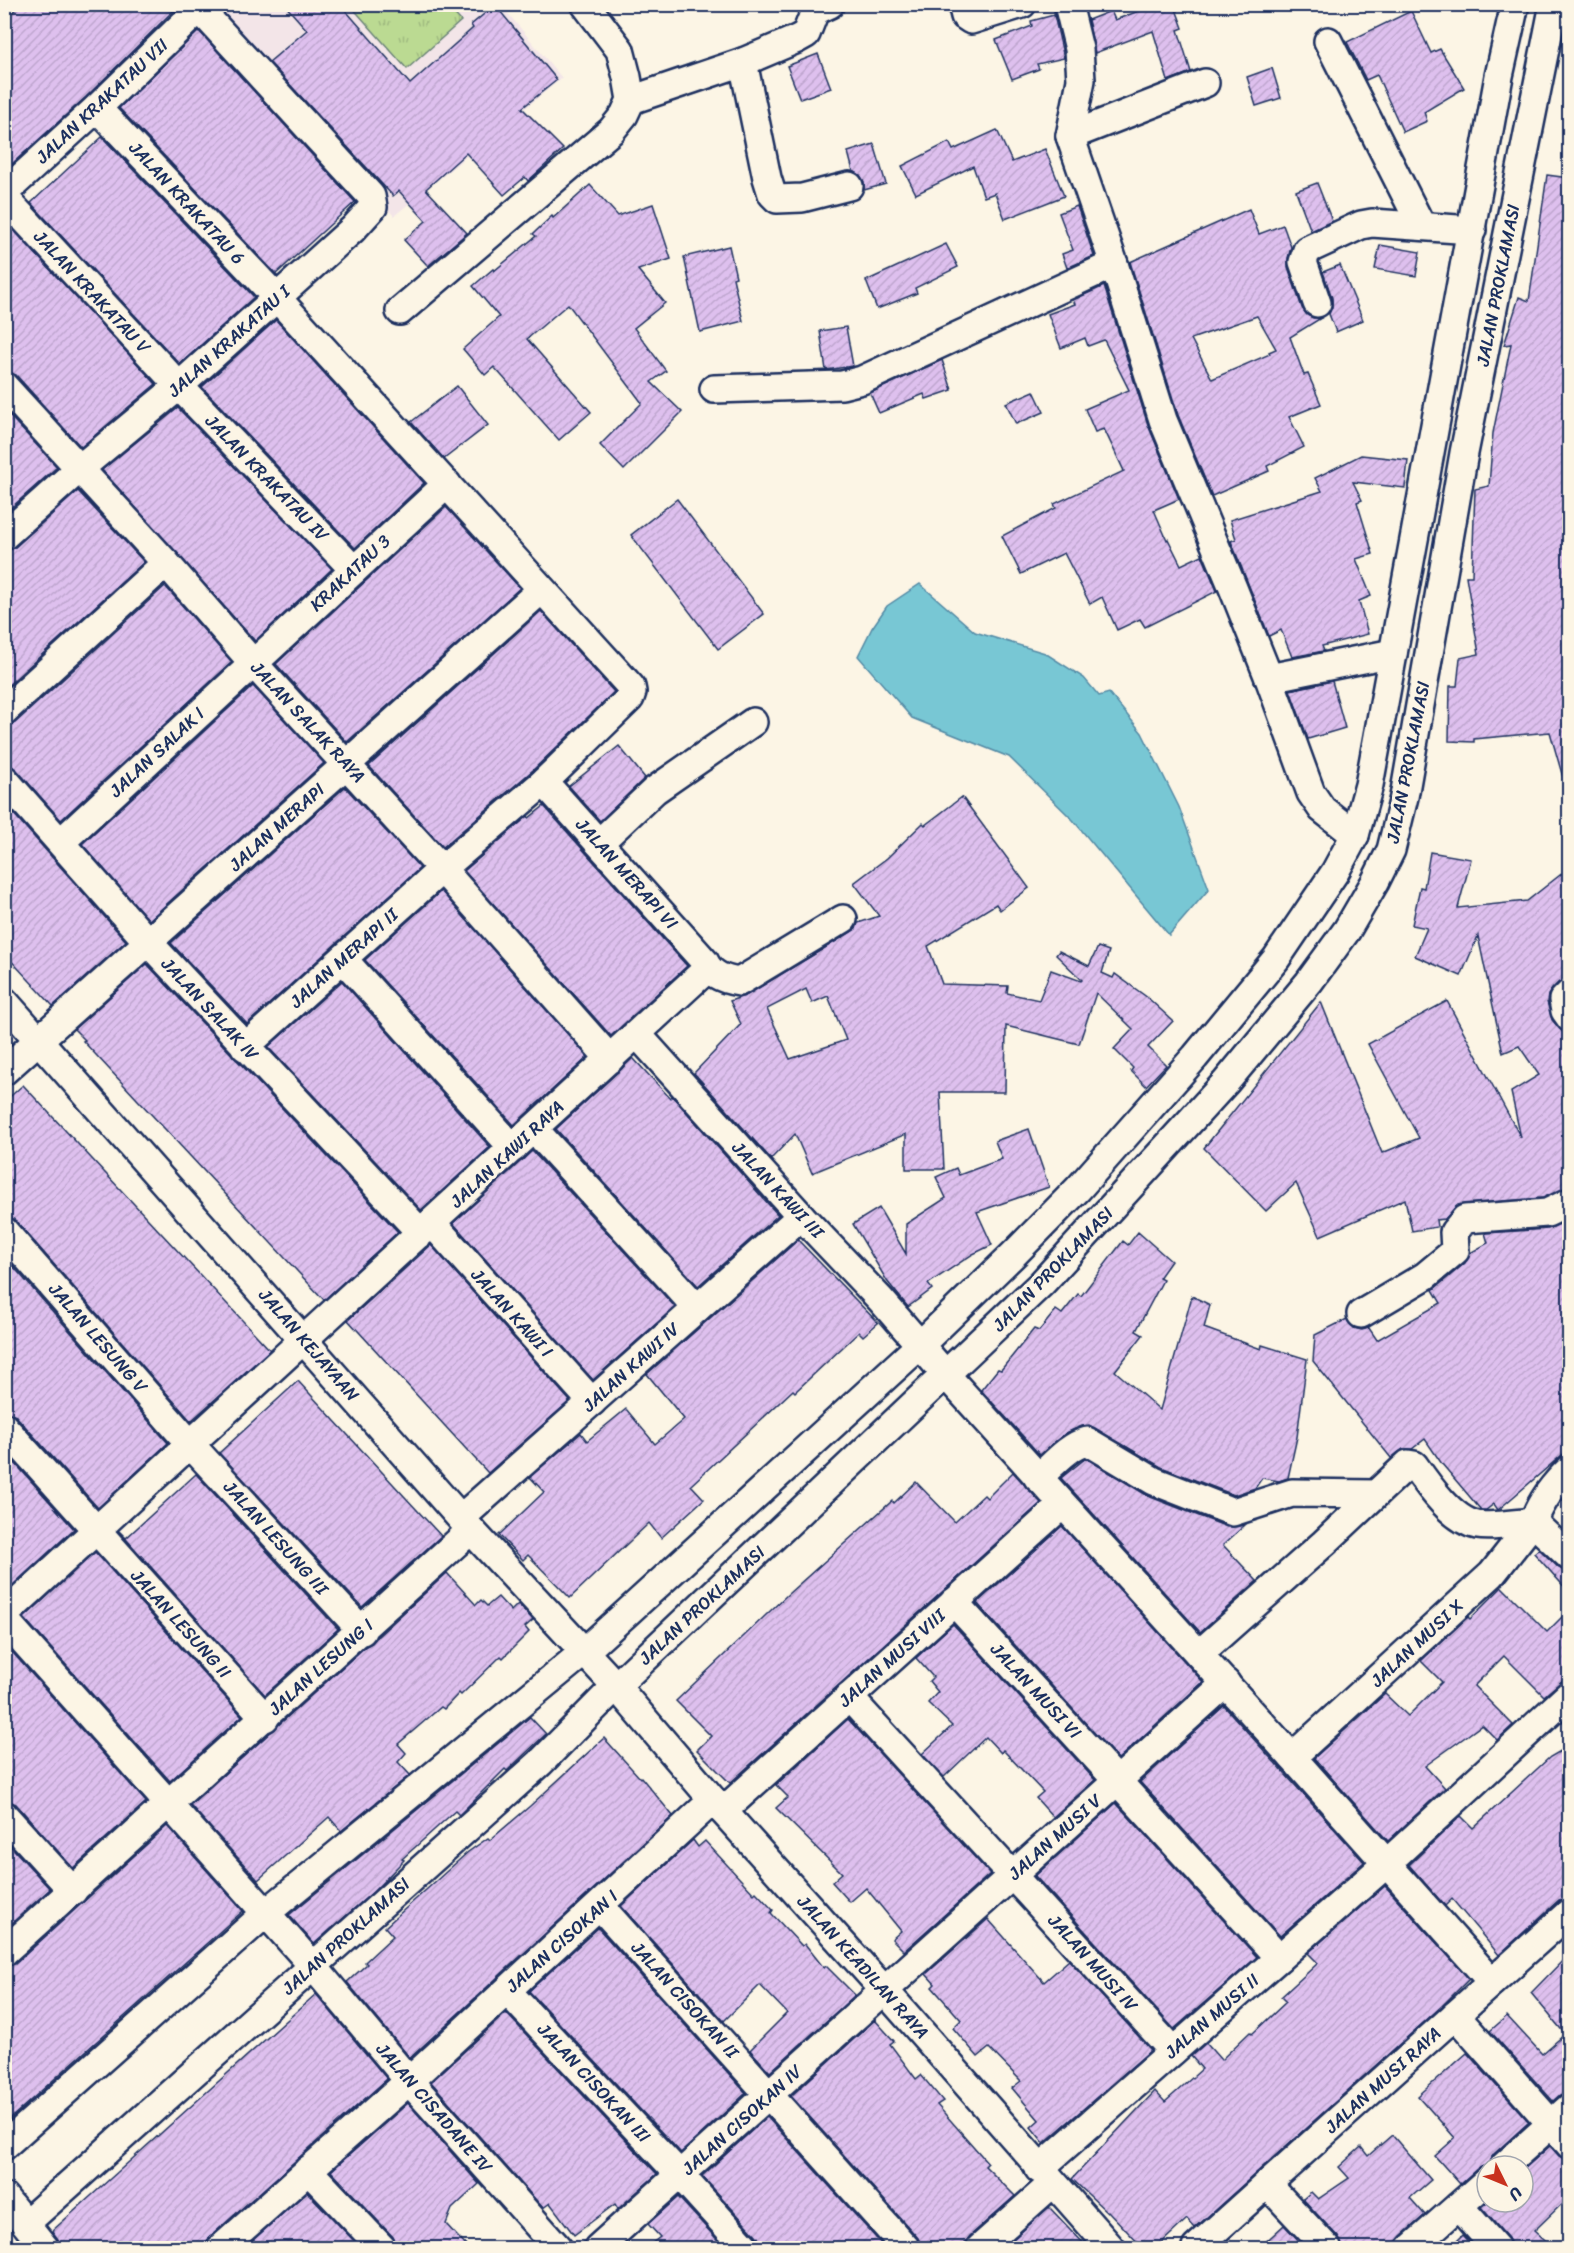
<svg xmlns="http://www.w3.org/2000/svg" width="1574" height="2253" font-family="Sriracha,sans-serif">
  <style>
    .built { fill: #f3e5e8 }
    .park { fill: url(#park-tufts); stroke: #6b8478; stroke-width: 1.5 }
    .water { fill: #78c7d4; stroke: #538aa5; stroke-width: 1.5 }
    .building { fill: url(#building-hatch); stroke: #1b2f5e; stroke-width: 1.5; fill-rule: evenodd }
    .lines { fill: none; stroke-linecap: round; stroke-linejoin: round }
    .minor-casing { stroke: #1b2f5e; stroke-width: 32 }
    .minor { stroke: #fcf5e5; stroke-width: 27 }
    .labels { text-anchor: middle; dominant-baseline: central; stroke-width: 6; stroke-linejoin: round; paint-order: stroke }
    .street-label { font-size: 18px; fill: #1b2f5e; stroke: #fcf5e5 }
  </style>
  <defs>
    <pattern id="park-tufts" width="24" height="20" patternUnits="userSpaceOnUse" patternTransform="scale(1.5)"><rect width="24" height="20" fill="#bbda92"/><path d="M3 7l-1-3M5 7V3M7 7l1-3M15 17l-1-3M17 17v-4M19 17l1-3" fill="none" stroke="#a0bb80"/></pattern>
    <pattern id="building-hatch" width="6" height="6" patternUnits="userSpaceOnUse" patternTransform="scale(1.5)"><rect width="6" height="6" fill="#dec0ee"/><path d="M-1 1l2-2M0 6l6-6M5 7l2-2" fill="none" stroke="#bea5ce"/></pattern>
  </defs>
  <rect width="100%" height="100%" fill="#fcf5e5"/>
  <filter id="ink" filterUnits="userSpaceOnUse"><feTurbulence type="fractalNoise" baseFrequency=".0167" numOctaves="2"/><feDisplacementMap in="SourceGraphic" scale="12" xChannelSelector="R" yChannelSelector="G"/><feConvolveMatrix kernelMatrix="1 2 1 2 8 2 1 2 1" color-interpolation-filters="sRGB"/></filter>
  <g filter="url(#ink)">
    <polygon class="built" points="481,4 484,7 486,5 501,5 562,78 394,216 209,5"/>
    <polygon class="park" points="350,5 446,5 461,21 407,69"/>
    <polygon class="water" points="920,584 975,632 1045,653 1084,678 1099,696 1109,693 1142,733 1179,807 1209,889 1169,935 1073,820 1009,757 912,718 858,656 872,628 887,606"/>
    <g class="building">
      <polygon points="21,4 180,4 86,97 4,171 4,20"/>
      <polygon points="284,4 340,4 410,84 473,28 471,25 495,5 557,80 522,108 563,149 528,181 525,177 504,195 466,153 426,189 467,233 428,266 404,240 426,221 399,191 393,196 269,62 307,30"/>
      <polygon points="1157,4 1174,4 1183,28 1178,30 1191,72 1168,81 1153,31 1095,53 1088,20 1111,11 1115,20"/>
      <polygon points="1411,11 1431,53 1440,49 1464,88 1424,112 1427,121 1403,132 1377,75 1366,80 1347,42"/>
      <polygon points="1054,15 1064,58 1037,64 1039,69 1012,79 996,40 1032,26 1031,21"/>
      <polygon points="199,31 355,202 276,274 119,108"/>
      <polygon points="818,54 831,88 800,99 787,66"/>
      <polygon points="1272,68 1281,98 1256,106 1247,77"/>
      <polygon points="997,130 1012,162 1045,149 1064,196 1005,219 995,193 984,197 973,166 916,194 902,166 949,142 953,150"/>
      <polygon points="102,137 254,297 180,364 31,203"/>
      <polygon points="874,144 886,184 864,190 864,182 860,175 853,171 848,152"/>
      <polygon points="1547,175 1569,178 1569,781 1564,781 1550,732 1474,739 1474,742 1449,741 1450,686 1457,686 1460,658 1479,654 1466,576 1472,576 1475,489 1489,486 1493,433 1511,344 1504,345 1519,297 1529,301"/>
      <polygon points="1317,183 1332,221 1311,231 1296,191"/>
      <polygon points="590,185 618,216 653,204 671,259 638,270 665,303 634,328 666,371 651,382 682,412 624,470 600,445 642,403 568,304 527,339 591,412 559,440 494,367 485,375 463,349 499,317 473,286 493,269 494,271 536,236 533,234 552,216 553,218"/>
      <polygon points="1077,206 1094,256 1067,268 1062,254 1073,250 1059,213"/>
      <path d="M1249,209L1259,234L1283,225L1291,247L1288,258V267L1302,308L1307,315L1313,318H1321L1290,337L1304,375L1308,374L1321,404L1289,417L1304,447L1267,466L1269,471L1212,496L1178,415L1130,262ZM1257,316L1276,349L1269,352L1270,354L1212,379L1191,339Z"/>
      <polygon points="8,224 156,384 81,447 16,375 4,371 4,227"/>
      <polygon points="946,244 958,267 915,288 917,293 877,309 866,281"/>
      <polygon points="1380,245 1420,252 1416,276 1375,269"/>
      <polygon points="729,246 736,277 733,278 743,321 700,332 684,257"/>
      <polygon points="1340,265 1363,320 1336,332 1329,314 1332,307 1332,298 1323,272"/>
      <polygon points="1104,286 1148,425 1179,499 1154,510 1167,540 1168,539 1181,565 1202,555 1217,591 1145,627 1140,619 1117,630 1102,597 1090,604 1064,553 1021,574 1002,536 1056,508 1054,504 1124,471 1104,429 1095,432 1085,409 1129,390 1104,340 1088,346 1085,338 1061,348 1048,314 1075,304 1073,300"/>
      <polygon points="276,320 424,483 355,548 202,387"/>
      <polygon points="846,327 853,366 826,370 820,331"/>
      <polygon points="942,360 952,390 926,399 924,394 879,413 870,393"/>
      <polygon points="457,386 488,425 444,459 411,422"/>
      <polygon points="1034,391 1044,412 1016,424 1006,403"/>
      <polygon points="178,408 332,569 255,641 102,470"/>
      <polygon points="4,410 57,467 4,514"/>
      <polygon points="1361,455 1408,460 1405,488 1353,482 1362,500 1357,502 1373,554 1356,559 1371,596 1359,601 1368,634 1322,646 1324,651 1292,657 1281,630 1269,636 1231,541 1236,539 1230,520 1322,491 1315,478"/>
      <polygon points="78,491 144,562 4,689 4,551 14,548"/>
      <polygon points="677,499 764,614 718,649 631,535"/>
      <polygon points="446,507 520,588 347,742 276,664"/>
      <polygon points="165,586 232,662 61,820 16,769 4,764 4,726 15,723"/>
      <polygon points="541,611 614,692 533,770 443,847 369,766"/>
      <polygon points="1332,681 1345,728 1308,739 1290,690"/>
      <polygon points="253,686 324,763 149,920 82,844"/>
      <polygon points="619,746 645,778 600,821 569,786"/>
      <polygon points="345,787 420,868 247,1024 171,943"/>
      <path d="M962,797L1029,888L1000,910L996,904L928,946L942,984L1008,986L1007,993L1039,1000L1051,970L1081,981L1082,980L1056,955L1059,951L1089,966L1098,947L1109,951L1102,973L1113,978L1115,974L1148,998L1173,1021L1148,1047L1166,1065L1146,1086L1131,1071L1133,1068L1114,1049L1133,1029L1096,993L1079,1044L1006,1026L1005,1092H940L944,1169H906V1134L812,1173L795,1134L771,1159L694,1073L741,1024L730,1001L747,995L851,932L856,929L858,923L879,916L854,883L887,858L923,823L925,825ZM806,989L812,1003L828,996L846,1040L790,1059L767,1009Z"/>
      <polygon points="4,803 126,941 53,1006 4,953"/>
      <polygon points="544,806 687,966 611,1036 464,871 528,816 529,818"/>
      <polygon points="1430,852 1471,859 1458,908 1527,901 1569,868 1569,978 1559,982 1552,989 1548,995 1547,1002 1552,1020 1563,1032 1569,1033 1569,1187 1543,1198 1458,1205 1445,1219 1436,1220 1437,1227 1412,1231 1405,1199 1320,1236 1296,1183 1266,1211 1204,1148 1321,1002 1382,1153 1419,1138 1368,1044 1447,1001 1521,1138 1511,1092 1539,1075 1519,1046 1503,1053 1478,936 1461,976 1415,956 1427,928 1412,925 1420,887 1424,888"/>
      <polygon points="441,891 588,1057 514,1125 365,960"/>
      <polygon points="147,964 398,1232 324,1300 83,1041 85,1040 74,1029"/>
      <polygon points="342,981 490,1147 421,1210 268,1047"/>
      <polygon points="633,1058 670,1098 672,1096 778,1215 698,1286 556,1129"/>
      <polygon points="23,1085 270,1350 191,1421 16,1221 4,1216 4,1102"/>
      <polygon points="1029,1129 1049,1187 977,1212 992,1245 973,1254 928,1284 932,1289 908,1307 887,1281 853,1224 879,1208 906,1254 906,1224 946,1198 936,1177 956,1168 959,1175 1002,1159 995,1141"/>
      <polygon points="532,1151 675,1307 593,1380 453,1223"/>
      <polygon points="1569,1220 1569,1449 1498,1510 1494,1504 1486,1510 1481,1510 1442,1464 1425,1439 1412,1449 1403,1449 1391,1458 1313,1361 1315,1335 1347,1319 1354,1328 1362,1330 1369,1328 1377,1340 1441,1303 1433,1290 1465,1263 1470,1253 1488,1243 1485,1233 1548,1229"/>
      <polygon points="1138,1232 1171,1261 1159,1278 1163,1280 1136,1331 1143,1335 1115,1371 1160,1410 1192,1296 1210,1305 1204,1328 1261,1349 1262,1345 1307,1359 1297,1437 1288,1478 1279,1481 1262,1478 1255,1488 1234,1495 1161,1467 1089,1425 1082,1426 1066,1433 1040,1455 981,1390 998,1369 1001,1370 1034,1329 1039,1331 1056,1310 1062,1314 1078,1294 1081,1296 1123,1241 1128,1245"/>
      <polygon points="798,1240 878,1323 863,1336 859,1332 795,1392 793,1390 691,1485 704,1499 661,1538 649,1523 570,1598 528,1555 523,1560 499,1535 544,1492 530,1477 581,1433 587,1441 626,1409 655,1444 684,1419 647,1374"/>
      <polygon points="431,1245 570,1401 488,1473 348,1320"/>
      <polygon points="4,1256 168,1443 98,1508 16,1416 4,1412"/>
      <polygon points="298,1381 441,1536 362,1607 219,1453"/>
      <polygon points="4,1451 74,1529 4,1593"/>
      <polygon points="1086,1458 1148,1496 1227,1527 1245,1525 1223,1545 1257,1581 1200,1632 1061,1478"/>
      <polygon points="1013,1472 1041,1503 730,1783 697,1750 711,1736 676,1701 788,1594 892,1501 894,1503 916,1482 955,1522 984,1495 987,1498"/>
      <polygon points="196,1474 338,1629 265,1695 119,1531 126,1538"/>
      <polygon points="1062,1526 1203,1682 1118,1759 977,1603"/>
      <polygon points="1539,1549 1559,1568 1569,1572 1569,1592 1534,1553"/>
      <polygon points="95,1552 242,1716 170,1781 24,1618"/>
      <polygon points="447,1573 476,1605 481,1600 487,1606 498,1597 511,1611 518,1604 533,1620 525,1627 529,1632 503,1658 501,1656 461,1695 459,1693 444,1709 441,1707 398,1744 406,1753 398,1762 410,1775 341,1831 329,1817 258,1880 190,1805 366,1646 372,1643 377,1637"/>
      <polygon points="1502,1587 1547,1632 1569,1610 1569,1675 1544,1696 1504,1656 1474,1686 1513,1725 1497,1740 1482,1725 1425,1766 1445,1788 1388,1841 1314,1758 1385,1694 1408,1716 1442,1682 1421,1661 1468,1617 1470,1619"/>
      <polygon points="953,1624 1095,1780 1053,1817 1036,1798 1043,1792 1003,1750 1001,1753 986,1737 944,1777 922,1754 952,1726 928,1703 938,1692 929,1681 933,1677 916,1658"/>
      <polygon points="4,1643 146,1802 73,1868 16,1804 4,1800"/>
      <polygon points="1224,1706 1364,1862 1280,1936 1140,1782"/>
      <polygon points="530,1717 546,1734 507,1771 505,1769 459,1815 455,1811 402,1859 404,1860 373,1892 314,1944 289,1915"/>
      <polygon points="848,1719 990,1874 904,1951 892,1939 901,1931 866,1888 850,1902 832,1882 842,1873 776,1808 788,1797 776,1785"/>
      <polygon points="604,1738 640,1778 641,1777 673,1816 410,2058 347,1982 367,1964 365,1962 393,1936 385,1927 468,1852 488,1838 490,1840 530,1806"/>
      <polygon points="1569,1746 1569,1897 1559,1900 1499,1955 1452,1899 1445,1906 1409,1865 1461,1816 1473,1828 1550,1757"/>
      <polygon points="1116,1803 1257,1957 1174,2029 1035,1876"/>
      <polygon points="167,1826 243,1911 4,2124 4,1967 15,1964"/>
      <polygon points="4,1839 50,1889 4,1930"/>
      <polygon points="693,1840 698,1847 705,1841 754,1894 756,1892 773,1910 771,1913 802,1946 805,1944 824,1968 826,1966 855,1995 770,2072 750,2050 787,2013 760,1985 724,2021 621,1906"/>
      <polygon points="1385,1886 1469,1979 1442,2006 1195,2228 1187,2219 1156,2248 1143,2248 1108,2211 1107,2212 1072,2179 1155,2091 1165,2102 1202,2069 1191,2056 1206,2043 1221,2060 1250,2032 1252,2034 1286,2002 1281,1997 1318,1963 1308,1953"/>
      <polygon points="988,1919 1044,1982 1069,1960 1151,2050 1044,2143 1031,2127 1039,2120 1012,2088 1021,2081 989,2048 978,2057 953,2028 961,2020 932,1987 935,1984 926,1974"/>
      <polygon points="598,1928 746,2093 681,2153 529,1991"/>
      <polygon points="1569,1954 1569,2092 1560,2095 1553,2101 1490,2031 1507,2016 1542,2054 1565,2034 1531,1993"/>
      <polygon points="316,1994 387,2079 211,2236 206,2242 206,2248 61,2248 58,2239 52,2231"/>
      <polygon points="506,2013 657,2174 618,2209 615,2204 574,2235 550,2203 543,2208 431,2082"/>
      <polygon points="875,2020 894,2041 890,2044 916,2079 921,2075 943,2101 937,2105 988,2163 985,2166 1015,2196 970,2236 965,2243 965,2248 921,2248 918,2238 791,2096"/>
      <polygon points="1467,2053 1529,2122 1494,2154 1489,2166 1477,2169 1460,2184 1435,2156 1455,2138 1418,2096"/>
      <polygon points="408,2103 479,2184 452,2209 446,2224 468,2248 397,2248 393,2237 331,2171"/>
      <polygon points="767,2117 885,2248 761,2248 758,2237 702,2176"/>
      <polygon points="1392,2135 1431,2180 1410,2198 1425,2215 1401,2236 1396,2242 1396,2248 1342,2248 1338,2237 1303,2199 1311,2192 1318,2199 1349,2178 1339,2167 1361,2147 1368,2156"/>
      <polygon points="1550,2146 1559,2156 1569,2160 1569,2197 1534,2231 1553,2248 1511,2248 1508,2238 1481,2207 1487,2202 1523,2202 1523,2170"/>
      <polygon points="307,2192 361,2248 244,2248"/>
      <polygon points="678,2197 725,2248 646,2248 660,2237 648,2224"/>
      <polygon points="1049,2207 1088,2248 1003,2248"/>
      <polygon points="1284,2225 1306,2248 1259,2248"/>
      <polygon points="1463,2235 1475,2248 1434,2248 1445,2239 1452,2246"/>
    </g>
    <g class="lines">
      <g class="minor-casing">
        <g id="minor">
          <polyline points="962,4 965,16 971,20 1022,4"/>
          <polyline points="1068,4 1079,49 1081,80 1070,136 1114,264 1163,420 1233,588 1269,678 1393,653"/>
          <polyline points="1328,41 1421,225"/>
          <polyline points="743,62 767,178 772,194 777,199 802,198 849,186"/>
          <polyline points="631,100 743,62 797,39 806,34 815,11 830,4"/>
          <polyline points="97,108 277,298 631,687 632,692 630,698 544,782 442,869 245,1047"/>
          <polyline points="1070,136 1205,83"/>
          <polyline points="4,193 97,108 199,9"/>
          <polyline points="4,197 179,386 354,570"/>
          <polyline points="1317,303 1303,262 1307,250 1361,225 1372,223 1472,230"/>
          <polyline points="400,311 611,131 624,115 631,100 627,77 620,50 585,4"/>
          <polyline points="4,386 166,563 253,663 442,869 610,1059"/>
          <polyline points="714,389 842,385 862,380 1114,264"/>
          <polyline points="4,536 79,469 179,386 353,229 373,207 371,196 195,4"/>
          <polyline points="1269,678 1311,793 1322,809 1355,835"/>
          <polyline points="4,711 166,563"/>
          <polyline points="4,779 148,942 421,1233"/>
          <path d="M544,782L705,962C711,976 726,980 739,982L843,919"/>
          <polyline points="61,842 447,484"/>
          <polyline points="599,843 655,790 753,722"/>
          <polyline points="343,959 513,1148"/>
          <polyline points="1570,993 1563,1000 1565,1011 1570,1018"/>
          <polyline points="4,1001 471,1530 616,1686 713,1800 885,1991 1111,2248"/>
          <polyline points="637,1034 801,1216 881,1300 946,1375 1292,1757 1492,1982"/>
          <polyline points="4,1071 541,590"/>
          <polyline points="534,1129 697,1308"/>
          <polyline points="432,1223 592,1402"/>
          <polyline points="4,1231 191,1445 362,1631"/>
          <polyline points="1361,1314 1425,1276 1455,1251 1454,1232 1465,1219 1547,1213 1570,1202"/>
          <polyline points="4,1427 265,1718"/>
          <path d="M1570,1469C1553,1485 1542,1500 1533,1522L1570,1557"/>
          <path d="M1038,1478C1053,1465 1068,1446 1087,1441L1154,1481L1233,1512L1292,1493L1376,1494L1408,1464L1414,1465C1428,1485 1452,1520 1477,1525C1494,1528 1516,1523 1533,1522"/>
          <polyline points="461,1518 801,1216"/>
          <polyline points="954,1602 1279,1958"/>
          <polyline points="4,1615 708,968"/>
          <polyline points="4,1619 313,1966 409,2081 558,2248"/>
          <polyline points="1199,1654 1324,1543 1376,1494"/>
          <polyline points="849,1697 1173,2051"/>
          <polyline points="1292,1757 1492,1574 1533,1522"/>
          <polyline points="723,1811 1062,1505"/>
          <polyline points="4,1815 73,1891"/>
          <polyline points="600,1906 906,2248"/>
          <polyline points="4,1952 471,1530"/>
          <polyline points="507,1991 680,2175 746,2248"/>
          <polyline points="1455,2015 1570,2145"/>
          <polyline points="4,2146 266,1913 584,1652 919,1346 1015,1253 1078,1189 1195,1057 1276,959 1335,872 1355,835 1369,785 1499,76 1515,4"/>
          <polyline points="1504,2166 1570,2107"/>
          <polyline points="1039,2169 1386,1864 1570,1694"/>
          <polyline points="308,2170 382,2248"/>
          <polyline points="1267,2184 1327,2248"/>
          <polyline points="4,2197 45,2248"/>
          <polyline points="1459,2206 1496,2248"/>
          <polyline points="26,2223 540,1763 616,1686 1042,1283 1226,1082 1309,982 1347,930 1375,882 1391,850 1404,797 1464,453 1554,4"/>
          <polyline points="221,2248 409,2081 713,1800"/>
          <polyline points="598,2248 1226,1683"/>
          <polyline points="980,2248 1052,2184"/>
          <polyline points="1196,2248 1570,1912"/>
          <polyline points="1411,2248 1487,2181"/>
        </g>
      </g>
      <use href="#minor" class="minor"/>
    </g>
  </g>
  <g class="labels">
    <g class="street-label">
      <text transform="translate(102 101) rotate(-43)">JALAN KRAKATAU VII</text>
      <text transform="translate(187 203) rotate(47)">JALAN KRAKATAU 6</text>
      <text transform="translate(1498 285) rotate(-79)">JALAN PROKLAMASI</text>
      <text transform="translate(92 292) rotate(47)">JALAN KRAKATAU V</text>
      <text transform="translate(229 341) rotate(-42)">JALAN KRAKATAU I</text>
      <text transform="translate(267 478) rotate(46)">JALAN KRAKATAU IV</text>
      <text transform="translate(350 573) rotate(-43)">KRAKATAU 3</text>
      <text transform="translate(308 722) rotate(47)">JALAN SALAK RAYA</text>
      <text transform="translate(157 752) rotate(-43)">JALAN SALAK I</text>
      <text transform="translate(1408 762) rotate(-79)">JALAN PROKLAMASI</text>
      <text transform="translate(277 827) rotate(-42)">JALAN MERAPI</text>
      <text transform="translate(627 874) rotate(48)">JALAN MERAPI VI</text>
      <text transform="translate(344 958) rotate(-42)">JALAN MERAPI II</text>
      <text transform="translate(210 1009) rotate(47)">JALAN SALAK IV</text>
      <text transform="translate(507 1154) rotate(-43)">JALAN KAWI RAYA</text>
      <text transform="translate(778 1190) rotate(47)">JALAN KAWI III</text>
      <text transform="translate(1053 1269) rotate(-46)">JALAN PROKLAMASI</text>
      <text transform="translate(512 1313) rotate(48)">JALAN KAWI I</text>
      <text transform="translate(98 1338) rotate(49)">JALAN LESUNG V</text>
      <text transform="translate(309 1345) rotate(49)">JALAN KEJAYAAN</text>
      <text transform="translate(631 1367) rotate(-42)">JALAN KAWI IV</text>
      <text transform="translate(276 1538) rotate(48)">JALAN LESUNG III</text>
      <text transform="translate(702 1605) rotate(-43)">JALAN PROKLAMASI</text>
      <text transform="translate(181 1624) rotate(48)">JALAN LESUNG II</text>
      <text transform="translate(1417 1643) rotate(-43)">JALAN MUSI X</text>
      <text transform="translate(892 1658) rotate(-42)">JALAN MUSI VIII</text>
      <text transform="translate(321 1667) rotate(-42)">JALAN LESUNG I</text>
      <text transform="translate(1036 1691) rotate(47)">JALAN MUSI VI</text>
      <text transform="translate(1055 1837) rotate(-42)">JALAN MUSI V</text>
      <text transform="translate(346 1936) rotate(-42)">JALAN PROKLAMASI</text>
      <text transform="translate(562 1941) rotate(-42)">JALAN CISOKAN I</text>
      <text transform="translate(1093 1963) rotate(48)">JALAN MUSI IV</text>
      <text transform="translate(863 1967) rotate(48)">JALAN KEADILAN RAYA</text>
      <text transform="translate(685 2000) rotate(48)">JALAN CISOKAN II</text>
      <text transform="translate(1212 2016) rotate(-41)">JALAN MUSI II</text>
      <text transform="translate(1383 2080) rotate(-42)">JALAN MUSI RAYA</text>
      <text transform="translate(594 2083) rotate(47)">JALAN CISOKAN III</text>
      <text transform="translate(434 2108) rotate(49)">JALAN CISADANE IV</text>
      <text transform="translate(742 2120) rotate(-42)">JALAN CISOKAN IV</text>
    </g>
  </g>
  <rect width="1574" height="2253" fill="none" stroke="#fcf5e5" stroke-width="24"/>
  <rect x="12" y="12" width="1550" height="2229" fill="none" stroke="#1b2f5e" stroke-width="2" filter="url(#ink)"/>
  <g transform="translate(1505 2184) rotate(133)"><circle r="28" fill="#fcf5e5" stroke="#a2a6af" stroke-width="1.5"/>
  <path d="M0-4.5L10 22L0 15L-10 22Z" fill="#c8321e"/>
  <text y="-9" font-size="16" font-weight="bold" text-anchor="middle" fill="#1b2f5e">U</text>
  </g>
</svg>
